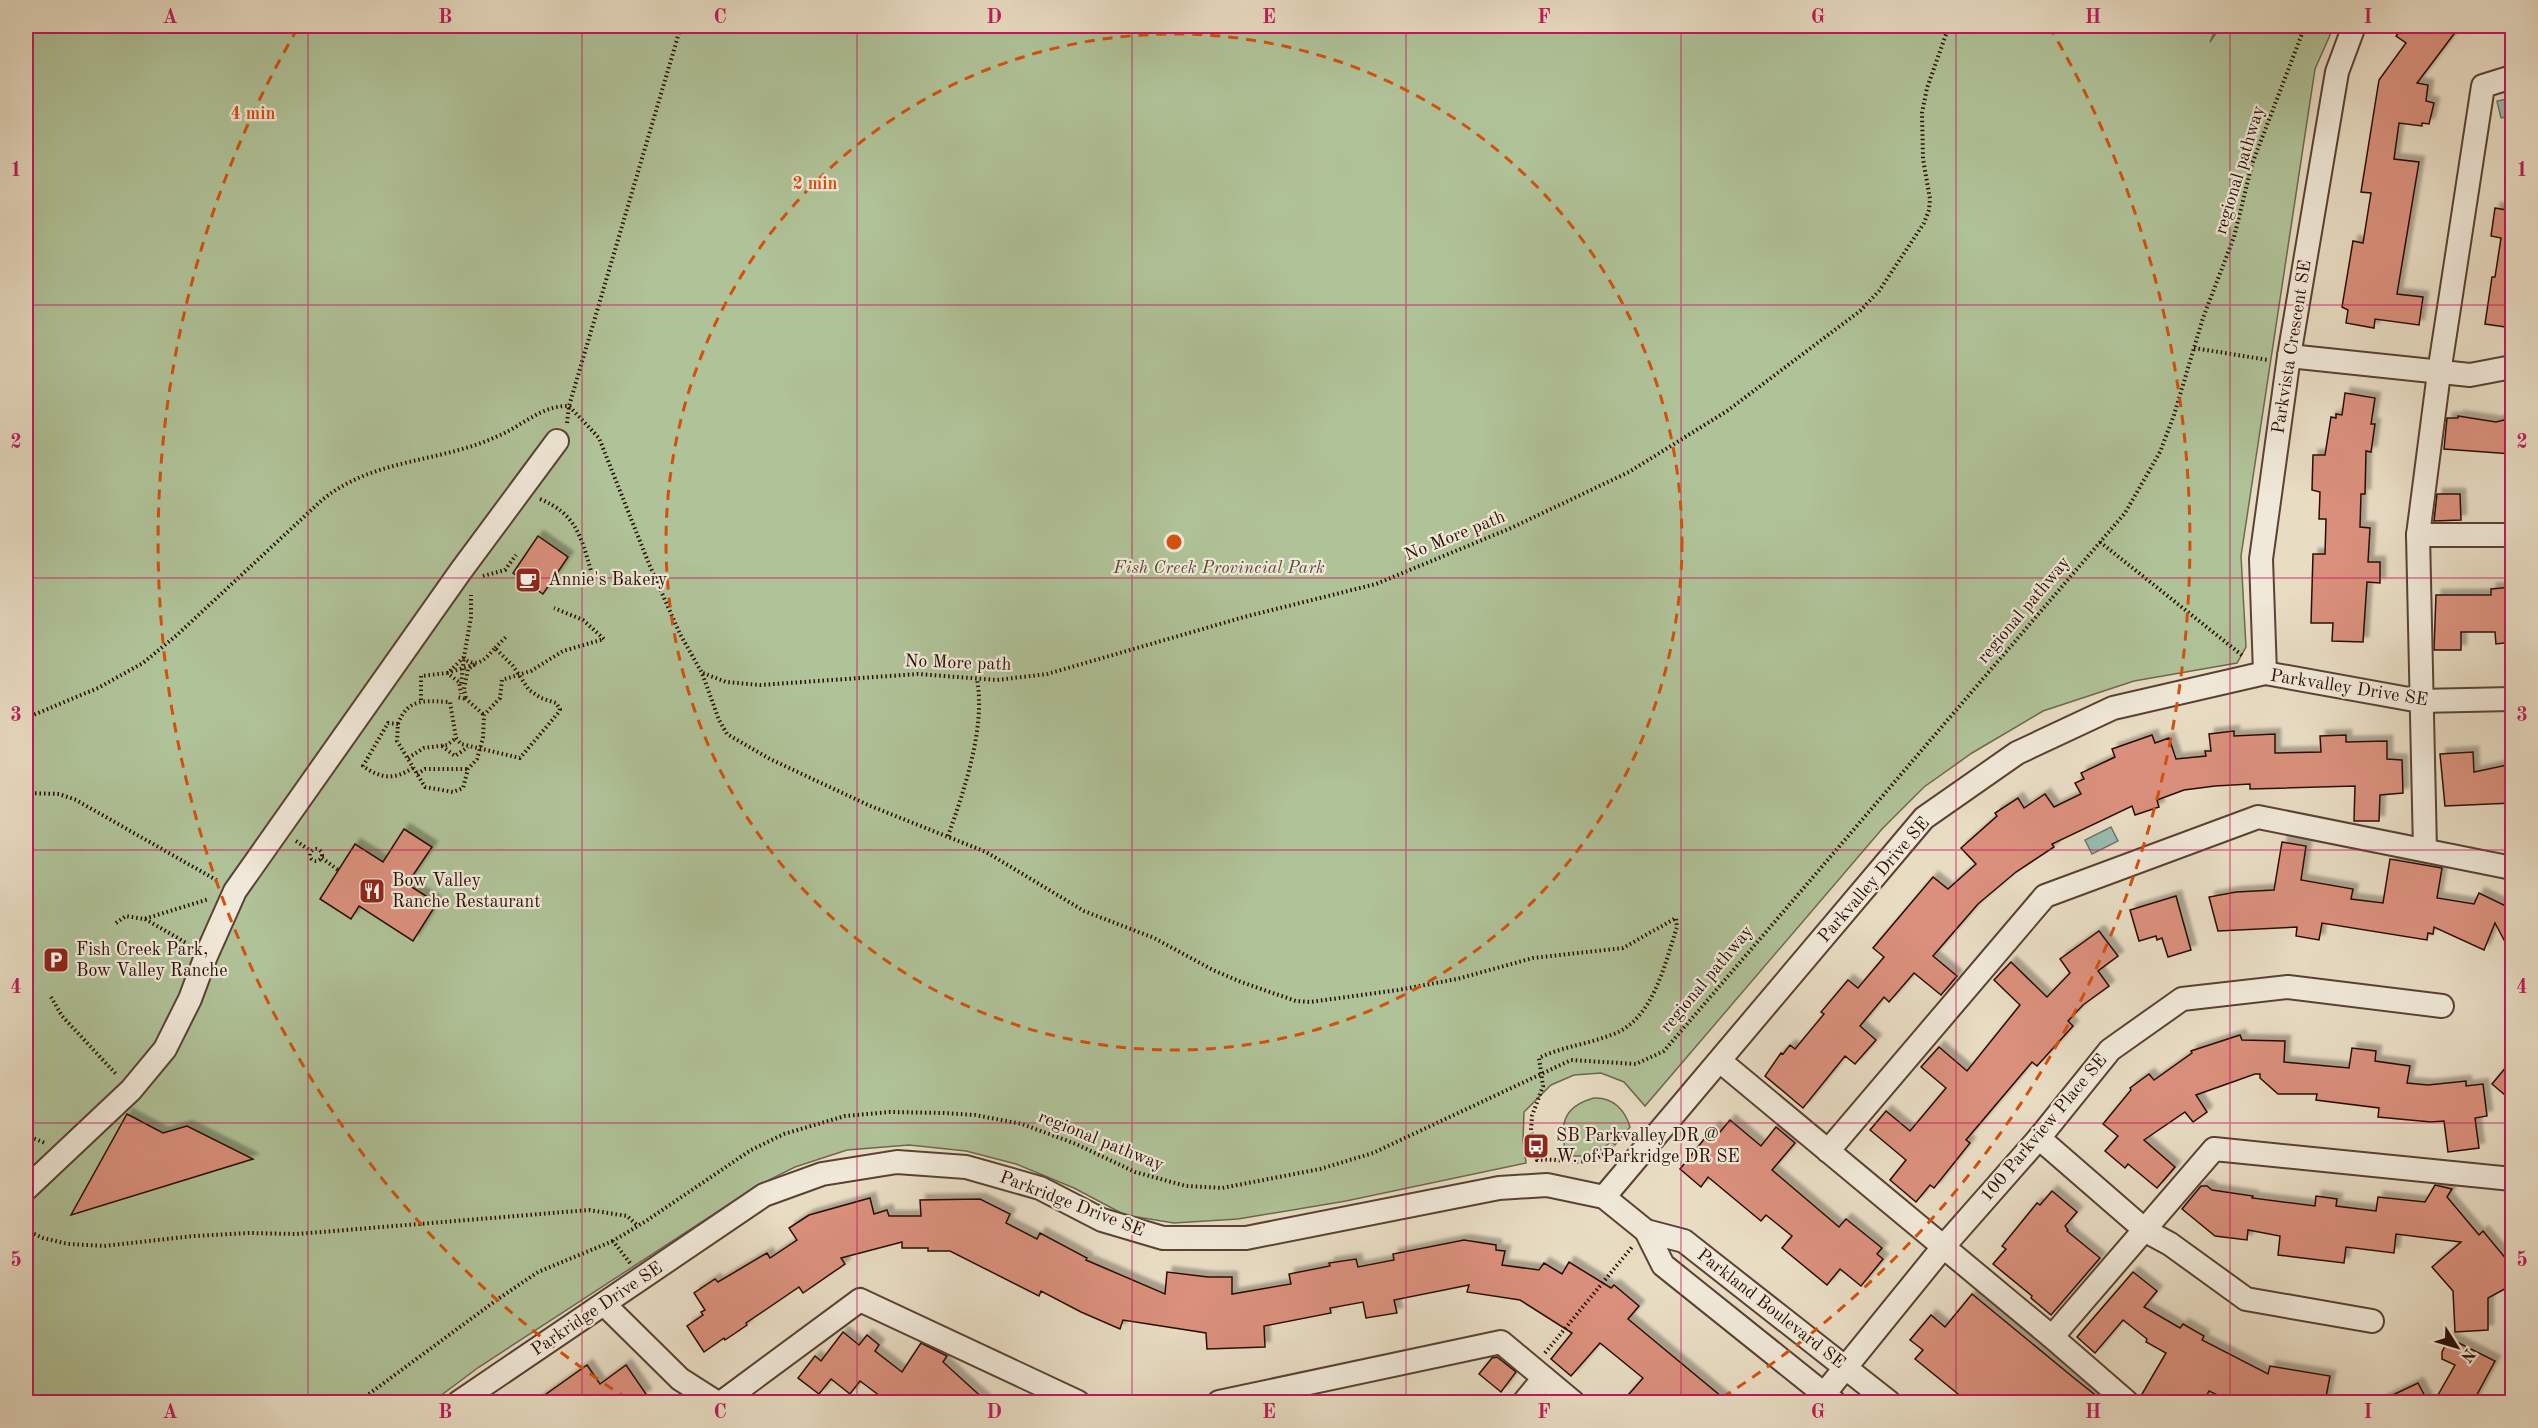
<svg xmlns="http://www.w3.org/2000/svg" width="2538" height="1428" font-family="'Old Standard TT',serif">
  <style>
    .green { fill: #b0c298; stroke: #6d684e; stroke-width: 1.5 }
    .water { fill: #98bcaf; stroke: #6c766a; stroke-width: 1.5 }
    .building { fill: #da907c; stroke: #2a0d03; stroke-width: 1.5; filter: url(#shadow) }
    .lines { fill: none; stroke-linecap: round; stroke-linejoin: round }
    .minor-casing { stroke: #5a4133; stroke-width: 26 }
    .path { stroke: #2a0d03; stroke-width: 4; stroke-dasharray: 1.5 3; stroke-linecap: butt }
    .minor { stroke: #f0e8d8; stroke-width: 22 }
    .grid { fill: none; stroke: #c2185b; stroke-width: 1.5; stroke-opacity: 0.55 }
    .ring { fill: none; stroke: #d5510b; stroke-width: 3; stroke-dasharray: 10 8 }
    .labels { text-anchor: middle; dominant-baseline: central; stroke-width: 4.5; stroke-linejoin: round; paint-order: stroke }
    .street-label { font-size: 18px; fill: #2a0d03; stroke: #f0e8d8 }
    .park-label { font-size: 18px; font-style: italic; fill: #594c37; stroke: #f0e8d8 }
    .poi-label { font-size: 18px; fill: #2a0d03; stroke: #f0e8d8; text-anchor: start }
    .centre { fill: #d5510b; stroke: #f0e8d8; stroke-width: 3 }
    .ring-label { font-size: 18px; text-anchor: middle; font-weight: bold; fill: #d5510b; stroke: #f0e8d8; stroke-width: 4.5; stroke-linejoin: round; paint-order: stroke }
    .neatline { fill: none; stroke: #c2185b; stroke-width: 2 }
    .grid-label { font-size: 20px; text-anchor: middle; font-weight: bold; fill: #c2185b }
  </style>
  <defs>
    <filter id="shadow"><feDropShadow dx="5.5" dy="-5.5" stdDeviation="1.5" flood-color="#0004"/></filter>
  </defs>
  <rect width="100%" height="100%" fill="#e8dcc3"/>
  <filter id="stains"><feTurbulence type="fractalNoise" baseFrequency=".00333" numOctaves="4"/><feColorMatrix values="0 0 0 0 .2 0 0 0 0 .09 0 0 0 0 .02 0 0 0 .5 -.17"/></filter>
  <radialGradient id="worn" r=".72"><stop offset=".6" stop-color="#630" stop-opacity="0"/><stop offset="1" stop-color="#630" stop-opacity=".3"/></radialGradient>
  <g class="green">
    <polygon points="26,26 2217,26 2210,42 2221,26 2334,26 2315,69 2241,556 2246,647 2237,663 2134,681 2043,711 1972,753 1924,787 1882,829 1645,1106 1624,1082 1601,1073 1574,1075 1551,1085 1524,1112 1523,1140 1526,1163 1346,1201 1238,1219 1174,1223 1125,1215 1074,1188 1016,1164 966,1151 909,1145 847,1150 795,1167 757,1186 479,1367 432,1402 26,1402"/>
    <path d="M1594,1098C1613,1097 1625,1110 1630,1127L1615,1145L1611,1142L1592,1156H1566C1560,1126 1561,1107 1594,1098Z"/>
  </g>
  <g class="water">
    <polygon points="2512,98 2512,116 2501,118 2497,101"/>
    <polygon points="2111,827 2118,841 2092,854 2085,840"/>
  </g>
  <g class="building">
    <polygon points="2404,26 2460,26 2417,83 2428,85 2426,101 2434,103 2429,124 2422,123 2422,126 2399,123 2394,159 2419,162 2397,294 2423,297 2419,325 2375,319 2374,328 2346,323 2348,310 2342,307 2353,241 2363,243 2371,193 2361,192 2379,80 2406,43 2396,36"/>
    <polygon points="2495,208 2512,211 2512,328 2485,324 2492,277 2495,277 2501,238 2491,236"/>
    <polygon points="2345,393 2375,398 2371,424 2375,424 2371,452 2366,451 2365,494 2361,494 2360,527 2370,528 2368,562 2380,562 2380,583 2367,582 2363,642 2332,641 2333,623 2311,623 2313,554 2325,554 2326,519 2319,519 2320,492 2312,490 2313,455 2325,455 2331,417 2336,418 2336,414 2342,415"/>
    <polygon points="2458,416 2496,422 2512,418 2512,454 2444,449 2447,418 2458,418"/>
    <polygon points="2437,494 2460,494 2461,520 2434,521"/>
    <polygon points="538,536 568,557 543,594 513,573"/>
    <polygon points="2512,587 2512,642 2496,644 2495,632 2461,632 2461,650 2434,650 2436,595 2491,595 2491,589"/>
    <polygon points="2234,731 2234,736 2275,734 2275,753 2321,752 2320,736 2346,735 2346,742 2387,741 2387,759 2402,760 2403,793 2380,795 2379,821 2354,821 2355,786 2250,789 2250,784 2215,786 2184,790 2157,800 2159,807 2135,815 2132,806 2052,844 2054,847 2016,872 1978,904 1933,956 1957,976 1941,995 1914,973 1889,1002 1884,997 1860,1026 1876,1040 1855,1064 1845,1056 1803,1108 1765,1076 1781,1053 1783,1054 1790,1045 1795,1049 1824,1014 1821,1012 1848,980 1858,988 1884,957 1873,948 1933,877 1948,889 1976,864 1961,848 1997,816 1995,813 2018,798 2024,808 2045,794 2054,807 2081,794 2075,783 2084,779 2081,773 2115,757 2112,749 2152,735 2155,743 2169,738 2176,759 2206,756 2205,751 2211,751 2209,734"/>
    <polygon points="2473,752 2474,772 2512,764 2512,803 2445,806 2440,754"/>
    <polygon points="404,829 432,847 407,884 437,903 413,941 359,906 351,919 320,899 355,844 383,862"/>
    <polygon points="2282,842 2306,846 2301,880 2353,889 2351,899 2383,903 2390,859 2442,868 2437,898 2474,904 2479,893 2512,909 2512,955 2495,923 2484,950 2434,927 2433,934 2428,933 2427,940 2322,923 2319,940 2296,936 2297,927 2218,931 2209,897 2236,892 2274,890"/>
    <polygon points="2176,896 2191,950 2168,957 2162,938 2157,940 2156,936 2139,941 2130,910"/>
    <polygon points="2099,931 2118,956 2098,971 2109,986 2083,1005 2068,1021 2073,1026 2037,1066 2032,1062 1966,1140 1970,1143 1934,1188 1930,1185 1916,1202 1890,1180 1906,1160 1870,1130 1886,1111 1910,1131 1946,1088 1921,1067 1939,1047 1967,1071 2020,1005 1994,980 2011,962 2047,997 2070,973 2060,959"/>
    <polygon points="2240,1035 2242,1040 2285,1041 2284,1062 2349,1068 2352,1048 2376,1051 2375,1061 2410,1066 2407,1083 2428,1085 2466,1081 2466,1086 2483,1084 2487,1116 2475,1118 2479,1148 2448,1152 2444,1121 2431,1122 2378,1117 2379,1108 2316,1100 2317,1094 2278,1094 2260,1078 2260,1074 2255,1074 2196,1095 2207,1112 2193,1122 2185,1112 2144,1140 2175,1167 2157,1188 2128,1164 2125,1168 2105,1151 2118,1136 2103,1124 2131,1090 2130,1088 2149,1074 2154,1080 2192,1053 2191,1051"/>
    <polygon points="2512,1060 2512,1101 2492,1084"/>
    <polygon points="127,1114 163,1133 187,1126 253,1159 71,1215"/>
    <polygon points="1730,1120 1761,1146 1776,1127 1795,1143 1772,1170 1839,1227 1846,1219 1882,1248 1877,1254 1883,1259 1861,1286 1840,1269 1827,1285 1782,1248 1792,1236 1766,1215 1761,1221 1708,1177 1701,1187 1680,1169 1714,1127 1720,1132"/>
    <polygon points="2435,1185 2452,1189 2447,1197 2479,1235 2483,1231 2512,1266 2512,1285 2488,1298 2488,1330 2455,1332 2453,1291 2432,1267 2461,1242 2396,1234 2394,1253 2346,1247 2344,1263 2278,1255 2280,1236 2248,1230 2247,1240 2215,1236 2182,1209 2201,1186 2207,1186 2212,1190 2253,1196 2252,1198 2315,1206 2316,1196 2337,1199 2336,1206 2376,1211 2378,1197 2425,1202"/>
    <polygon points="2052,1191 2077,1212 2065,1226 2068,1230 2067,1231 2100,1258 2051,1315 2031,1298 2032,1296 1993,1264 2006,1249 2002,1246 2037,1203 2040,1205"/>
    <polygon points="870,1198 874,1214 887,1210 889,1216 921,1216 920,1200 980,1199 1010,1214 1006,1223 1037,1239 1040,1233 1087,1258 1086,1260 1165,1294 1167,1272 1208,1277 1232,1277 1232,1294 1291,1284 1289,1274 1330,1266 1329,1263 1356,1259 1358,1267 1394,1260 1393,1254 1464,1240 1496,1245 1496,1250 1505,1251 1502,1265 1539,1270 1544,1263 1562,1274 1569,1262 1611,1288 1614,1285 1639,1306 1628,1319 1728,1402 1622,1402 1643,1378 1600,1343 1571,1376 1551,1359 1572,1333 1520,1300 1467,1292 1469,1285 1394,1300 1397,1313 1366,1318 1363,1302 1330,1308 1331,1313 1264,1326 1265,1347 1207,1349 1206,1333 1123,1320 1120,1329 1081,1312 1041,1291 1039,1296 950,1251 928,1251 928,1248 902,1248 902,1242 841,1258 845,1264 803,1293 799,1287 746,1323 747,1325 725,1340 724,1338 704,1352 687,1326 703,1315 701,1312 705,1310 694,1293 715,1279 718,1282 767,1253 770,1258 797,1240 789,1228 809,1215"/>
    <polygon points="2133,1272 2157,1291 2144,1307 2180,1328 2183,1324 2204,1336 2202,1340 2268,1374 2270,1366 2330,1376 2325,1402 2232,1402 2209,1391 2203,1402 2156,1402 2142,1394 2166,1353 2146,1342 2147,1339 2123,1320 2095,1353 2077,1337"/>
    <polygon points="1972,1294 2074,1378 2104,1402 1968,1402 1915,1359 1923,1350 1910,1340 1931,1315 1945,1327"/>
    <polygon points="843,1332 859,1345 867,1335 879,1345 875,1351 902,1372 921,1343 947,1356 943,1362 987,1402 888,1402 860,1381 850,1394 831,1379 819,1394 798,1378 815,1356 821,1361"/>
    <polygon points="2449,1338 2495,1361 2473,1402 2434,1402 2455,1365 2442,1359 2442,1352"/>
    <polygon points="1497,1357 1516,1372 1501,1392 1479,1374 1492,1358"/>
    <polygon points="587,1365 600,1384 626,1365 646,1394 633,1402 535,1402"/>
    <polygon points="2418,1383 2428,1402 2378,1402"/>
  </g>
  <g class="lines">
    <g class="minor-casing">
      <g id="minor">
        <polyline points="2289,356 2470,375 2512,367"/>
        <polyline points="2418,535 2512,535"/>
        <polyline points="2265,673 2261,559 2289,356 2337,72 2354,26"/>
        <polyline points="2425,850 2418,535 2439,373 2483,86 2512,77"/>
        <polyline points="1720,1061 2052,1337 2127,1402"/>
        <polyline points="2039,1138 2146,1231 2170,1244 2246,1299 2372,1321"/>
        <polyline points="1828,1151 2045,896 2258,817 2512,868"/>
        <polyline points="26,1189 131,1090 165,1049 190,999 206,956 235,891 460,572 557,441"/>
        <polyline points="1604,1197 1924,818 2017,753 2113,708 2265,673 2420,701 2512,699"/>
        <polyline points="1646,1231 1663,1265 1834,1402"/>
        <polyline points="604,1304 680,1379 716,1402"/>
        <polyline points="2052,1337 2214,1149 2512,1179"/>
        <polyline points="1824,1394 1944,1246 2039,1138 2110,1050 2182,999 2288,987 2442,1006"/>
        <polyline points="459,1402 764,1195 822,1174 897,1162 966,1167 1040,1188 1102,1220 1163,1238 1246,1238 1499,1188 1547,1185 1604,1197 1646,1231 1684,1241 1889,1402"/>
        <polyline points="722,1402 860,1300 1078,1402"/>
        <polyline points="1219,1402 1501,1342 1573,1402"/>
        <polyline points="1524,1402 1544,1378"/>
      </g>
    </g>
    <g class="path">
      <polyline points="2194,348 2268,360"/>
      <polyline points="567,423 569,406 681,26"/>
      <path d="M540,499C576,514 581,536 591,571"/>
      <polyline points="2100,542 2243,656"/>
      <polyline points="483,576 505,570 516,555"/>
      <polyline points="495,648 506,637"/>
      <polyline points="450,671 464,657 461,685"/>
      <polyline points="447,673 476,664 468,669 464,689 466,699 457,697"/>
      <polyline points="703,673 726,682 760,685 918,674 997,680 1047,674 1244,617 1376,584 1511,528 1629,472 1727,411 1860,311 1879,291 1924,223 1929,210 1930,199 1923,159 1922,113 1927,88 1949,26"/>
      <polyline points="465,698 484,715"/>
      <polyline points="421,700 421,676 447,673 459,682 461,694"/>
      <path d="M26,718L98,688L143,663L177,635L322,500C373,458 440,463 498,436C522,426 542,405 569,406L599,438L649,564L680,634L702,673L719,720L727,734L770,759L868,805L986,852L1084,911L1154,938L1213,970L1241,982L1296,1001L1310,1002L1398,990L1457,979L1533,958L1623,948L1676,918L1677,927C1664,966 1653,1021 1611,1035C1588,1044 1561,1047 1539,1058L1543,1086L1532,1116L1531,1130L1537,1160C1567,1157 1589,1172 1613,1146"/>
      <path d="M398,724C408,697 426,701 450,702L456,738L461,744L520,758L559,712L560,709L556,703L541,698L529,690L513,666L495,648C487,657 479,668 466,660L464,657L471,617V595"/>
      <polyline points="442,746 455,756 468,747"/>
      <polyline points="408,758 424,748 447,745 456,738"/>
      <path d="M413,768C394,780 381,779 363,766L388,723L398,724L397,741L425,787L453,792L463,788L468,769L477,759L483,738L484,715L500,698L502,680L531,671L563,651L604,639L583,620L554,608"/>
      <polyline points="417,774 425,769 468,769"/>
      <polyline points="26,793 59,794 76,800 218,881"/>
      <path d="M948,836C964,791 986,727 977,679"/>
      <polyline points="296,841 311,851"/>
      <circle cx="316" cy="855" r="6"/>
      <polyline points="322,858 338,870"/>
      <polyline points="145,919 188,944"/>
      <polyline points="116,923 126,916 144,919 209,899"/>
      <polyline points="51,997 62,1016 116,1074"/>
      <polyline points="26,1135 45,1143"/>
      <polyline points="26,1230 43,1238 68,1244 104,1246 194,1236 248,1233 297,1234 589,1210 627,1216 638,1226"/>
      <polyline points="630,1263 613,1241 646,1221 751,1150 784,1134 845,1116 890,1112 943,1113 975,1115 1022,1124 1076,1144 1135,1172 1186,1186 1222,1188 1320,1169 1373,1153 1571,1060 1636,1064 1664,1051 2125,513 2160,452 2174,415 2203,318 2234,237 2252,164 2305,26"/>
      <polyline points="1545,1353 1632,1247"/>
      <polyline points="358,1402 498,1299 538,1272 613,1241"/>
    </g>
    <use href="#minor" class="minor"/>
  </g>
  <path class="grid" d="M308,26V1402M582,26V1402M857,26V1402M1132,26V1402M1406,26V1402M1681,26V1402M1956,26V1402M2230,26V1402M26,305H2512M26,578H2512M26,850H2512M26,1123H2512"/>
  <g class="ring">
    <circle cx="1174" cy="542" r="508"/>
    <path d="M628 1399A1016 1016 0 0 1 299 26M2049 26A1016 1016 0 0 1 1720 1399"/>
  </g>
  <defs>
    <g id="cafe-square" transform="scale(1.35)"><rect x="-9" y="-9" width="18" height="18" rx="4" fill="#8f2418" stroke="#f0e8d8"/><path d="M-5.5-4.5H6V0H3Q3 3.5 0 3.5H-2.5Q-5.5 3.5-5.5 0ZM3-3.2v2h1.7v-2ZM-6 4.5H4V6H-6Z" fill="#fff"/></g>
    <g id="restaurant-square" transform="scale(1.35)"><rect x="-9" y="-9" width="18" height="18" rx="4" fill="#8f2418" stroke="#f0e8d8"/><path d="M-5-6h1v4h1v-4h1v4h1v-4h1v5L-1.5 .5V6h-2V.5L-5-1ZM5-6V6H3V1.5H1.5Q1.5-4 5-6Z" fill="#fff"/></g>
    <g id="parking-square" transform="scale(1.35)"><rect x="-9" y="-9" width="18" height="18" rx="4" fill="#8f2418" stroke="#f0e8d8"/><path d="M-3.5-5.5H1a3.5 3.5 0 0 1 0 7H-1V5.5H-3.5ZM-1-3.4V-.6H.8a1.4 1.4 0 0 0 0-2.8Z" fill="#fff"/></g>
    <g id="bus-square" transform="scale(1.35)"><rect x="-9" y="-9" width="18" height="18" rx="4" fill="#8f2418" stroke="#f0e8d8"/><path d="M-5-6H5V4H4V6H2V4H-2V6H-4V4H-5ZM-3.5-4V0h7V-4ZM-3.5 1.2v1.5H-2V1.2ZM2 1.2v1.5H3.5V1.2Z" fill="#fff"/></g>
  </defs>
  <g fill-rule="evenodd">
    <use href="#cafe-square" x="528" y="580"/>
    <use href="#restaurant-square" x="372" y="891"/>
    <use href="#parking-square" x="56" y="960"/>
    <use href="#bus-square" x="1536" y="1146"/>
  </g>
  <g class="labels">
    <g class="street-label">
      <text transform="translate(2240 170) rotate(-73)">regional pathway</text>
      <text transform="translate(2292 347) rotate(-81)">Parkvista Crescent SE</text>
      <text transform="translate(1455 536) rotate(-22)">No More path</text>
      <text transform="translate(2024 610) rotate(-50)">regional pathway</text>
      <text transform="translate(958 663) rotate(2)">No More path</text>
      <text transform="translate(2349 688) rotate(9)">Parkvalley Drive SE</text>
      <text transform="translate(1874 880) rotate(-49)">Parkvalley Drive SE</text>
      <text transform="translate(1707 979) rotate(-50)">regional pathway</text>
      <text transform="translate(2044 1128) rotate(-50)">100 Parkview Place SE</text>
      <text transform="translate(1101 1141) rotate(22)">regional pathway</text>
      <text transform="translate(1072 1204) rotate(21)">Parkridge Drive SE</text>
      <text transform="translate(597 1309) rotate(-34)">Parkridge Drive SE</text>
      <text transform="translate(1771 1309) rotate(38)">Parkland Boulevard SE</text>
    </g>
    <g class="park-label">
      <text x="1219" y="568">Fish Creek Provincial Park</text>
    </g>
    <g class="poi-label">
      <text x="548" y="580">Annie's Bakery</text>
      <text x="392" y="881">Bow Valley<tspan x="392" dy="21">Ranche Restaurant</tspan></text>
      <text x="76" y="950">Fish Creek Park,<tspan x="76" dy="21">Bow Valley Ranche</tspan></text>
      <text x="1556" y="1136">SB Parkvalley DR @<tspan x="1556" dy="21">W. of Parkridge DR SE</tspan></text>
    </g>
  </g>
  <circle cx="1174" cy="542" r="9" class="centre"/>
  <g class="ring-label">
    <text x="253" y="119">4 min</text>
    <text x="815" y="189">2 min</text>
  </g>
  <rect width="2538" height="1428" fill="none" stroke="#e8dcc3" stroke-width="66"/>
  <g transform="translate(2457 1347) rotate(127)" stroke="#f0e8d8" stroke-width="4.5" paint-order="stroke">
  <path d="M0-4.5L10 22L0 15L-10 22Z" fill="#2a0d03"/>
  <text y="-9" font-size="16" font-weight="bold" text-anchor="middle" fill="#2a0d03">N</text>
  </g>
  <rect x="33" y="33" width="2472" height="1362" class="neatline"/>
  <g class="grid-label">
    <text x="170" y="23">A</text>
    <text x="445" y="23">B</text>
    <text x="720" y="23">C</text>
    <text x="994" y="23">D</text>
    <text x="1269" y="23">E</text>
    <text x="1544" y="23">F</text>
    <text x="1818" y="23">G</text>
    <text x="2093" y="23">H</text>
    <text x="2368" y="23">I</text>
    <text x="16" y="176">1</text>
    <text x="2522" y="176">1</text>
    <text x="16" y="448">2</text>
    <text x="2522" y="448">2</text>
    <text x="16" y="721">3</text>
    <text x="2522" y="721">3</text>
    <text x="16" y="993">4</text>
    <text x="2522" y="993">4</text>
    <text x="16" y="1266">5</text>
    <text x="2522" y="1266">5</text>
    <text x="170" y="1418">A</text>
    <text x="445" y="1418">B</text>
    <text x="720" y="1418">C</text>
    <text x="994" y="1418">D</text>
    <text x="1269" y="1418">E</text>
    <text x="1544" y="1418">F</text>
    <text x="1818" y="1418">G</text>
    <text x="2093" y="1418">H</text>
    <text x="2368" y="1418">I</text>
  </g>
  <rect width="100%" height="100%" filter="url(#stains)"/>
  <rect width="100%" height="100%" fill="url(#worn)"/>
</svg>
